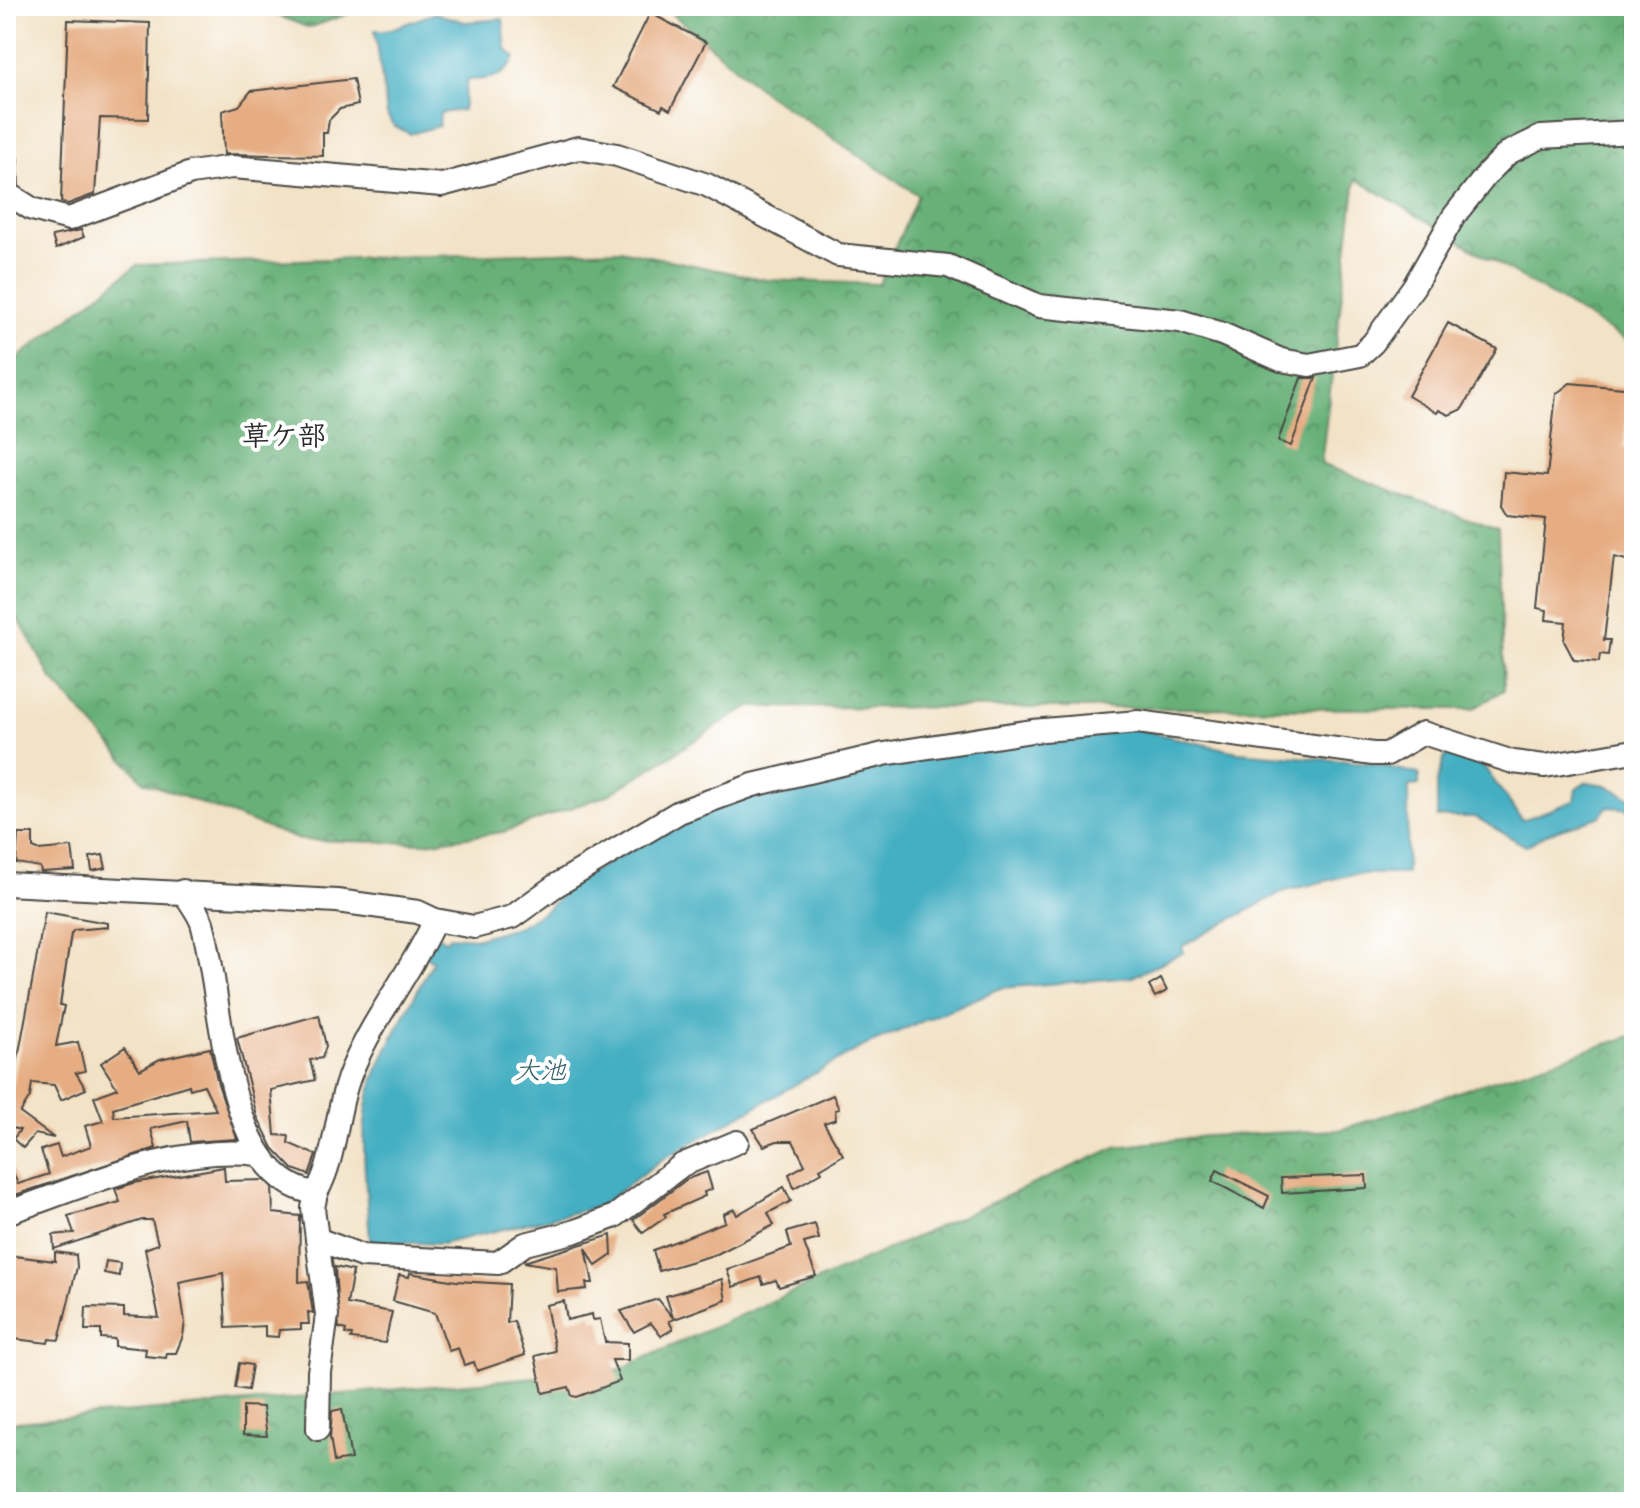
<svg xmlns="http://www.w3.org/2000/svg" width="1640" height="1508" font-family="Pangolin,'Klee One',sans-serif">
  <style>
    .forest { fill: url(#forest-crowns); stroke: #496e52; stroke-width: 2 }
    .water { fill: #44afc2; stroke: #386d76; stroke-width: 2 }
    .building { fill: #e6ad83; fill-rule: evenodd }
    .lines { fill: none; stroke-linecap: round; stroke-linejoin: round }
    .minor-casing { stroke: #494642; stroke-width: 26 }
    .minor { stroke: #fff; stroke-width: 22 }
    .labels { text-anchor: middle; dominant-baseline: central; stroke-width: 8; stroke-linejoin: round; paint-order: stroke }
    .water-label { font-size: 26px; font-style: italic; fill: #356067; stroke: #fff }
    .quarter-label { font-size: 28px; font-weight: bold; fill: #2b2b2b; stroke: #fff }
  </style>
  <defs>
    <pattern id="forest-crowns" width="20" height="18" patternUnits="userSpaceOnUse" patternTransform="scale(2)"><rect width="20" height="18" fill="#67b078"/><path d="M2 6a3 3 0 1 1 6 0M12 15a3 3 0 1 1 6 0" fill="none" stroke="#558f63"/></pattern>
  </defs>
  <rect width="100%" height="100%" fill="#fff"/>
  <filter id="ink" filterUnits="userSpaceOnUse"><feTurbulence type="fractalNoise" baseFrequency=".0125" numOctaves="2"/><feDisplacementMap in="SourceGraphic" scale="16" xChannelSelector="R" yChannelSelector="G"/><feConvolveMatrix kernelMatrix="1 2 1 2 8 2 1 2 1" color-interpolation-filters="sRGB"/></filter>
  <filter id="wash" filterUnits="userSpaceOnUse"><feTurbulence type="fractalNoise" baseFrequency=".006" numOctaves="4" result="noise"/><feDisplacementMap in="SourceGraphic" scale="32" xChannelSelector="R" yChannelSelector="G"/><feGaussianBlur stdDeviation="1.8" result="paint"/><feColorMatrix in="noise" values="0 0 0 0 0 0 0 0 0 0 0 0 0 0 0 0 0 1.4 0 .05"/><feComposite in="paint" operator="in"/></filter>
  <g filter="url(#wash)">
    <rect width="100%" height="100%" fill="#f2e2c6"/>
    <g class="forest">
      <polygon points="255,6 370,6 309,28"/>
      <polygon points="663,6 1634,6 1634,345 1356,179 1321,464 1498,530 1504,690 1473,709 748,707 610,794 503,832 425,843 300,840 144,782 51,678 6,596 6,375 10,364 137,265 620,250 767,280 879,284 918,195 765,93"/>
      <polygon points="1634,1035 1634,1502 6,1502 6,1423 618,1370 1116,1147 1206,1136 1339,1130"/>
    </g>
    <g class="water">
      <path d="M435,13L465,22L503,19L506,49L515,57C506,78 489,80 467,80L463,110L440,113L439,126L410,134L393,125L387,115L375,30H388Z"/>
      <path d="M1132,728L1238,752L1370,763L1419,774V785L1409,786L1406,874H1353L1282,892L1182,946L1184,952L1132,977L1001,988L864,1046L661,1160L600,1206L441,1244L370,1241C367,1189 356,1126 375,1076C390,1037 414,999 433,961L423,955L435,935L447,941L449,936L478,938L519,926L546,910L576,881L687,818L770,790L986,744Z"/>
      <polygon points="1445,756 1477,757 1522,820 1574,801 1576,789 1587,782 1606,785 1634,800 1634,809 1607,807 1599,817 1548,833 1526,846 1475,817 1437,817 1437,782"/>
    </g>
    <g id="blocks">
      <g class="building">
        <polygon points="650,13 706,42 670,110 663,106 661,110 613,87"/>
        <polygon points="68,20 150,23 148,119 100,118 95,194 68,204 61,202"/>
        <polygon points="353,79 358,105 340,109 329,120 327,133 323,133 323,156 224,154 222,111 239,106 251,91"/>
        <polygon points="81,230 84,237 56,249 52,236"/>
        <polygon points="1448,323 1497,349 1462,409 1449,415 1439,410 1437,413 1408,396"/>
        <polygon points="1301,378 1316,378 1291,446 1278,441"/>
        <polygon points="1570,383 1634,389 1634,422 1626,422 1624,448 1634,448 1634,562 1614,557 1604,640 1610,640 1608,655 1600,654 1599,662 1574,660 1564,641 1566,622 1546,620 1547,610 1537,608 1546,519 1507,515 1501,505 1504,472 1547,476 1556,394"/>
        <polygon points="18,834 33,834 33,848 38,850 72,847 75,870 41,872 40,867 16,863"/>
        <polygon points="103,855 106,868 92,871 90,857"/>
        <polygon points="45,912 108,923 108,927 74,930 71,934 60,1005 64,1006 56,1046 78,1042 85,1071 76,1073 86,1089 61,1100 54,1085 32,1083 30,1097 20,1113 54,1138 35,1134 23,1148 13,1139 20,1130 10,1127 6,1133 6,1123"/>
        <polygon points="1161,979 1167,991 1155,997 1149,986"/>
        <polygon points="319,1015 326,1046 322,1058 310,1060 315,1080 271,1090 275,1135 289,1136 288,1143 316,1155 309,1175 293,1169 273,1148 257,1116 237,1038"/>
        <path d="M125,1047L140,1070L160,1059L210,1048L218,1084L237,1139L190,1142L187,1121L151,1129L156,1148L6,1198V1156L18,1184L49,1174L41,1150L57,1145L61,1157L91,1146L85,1126L103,1121L94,1097L117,1088L101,1063ZM189,1085L190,1089L204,1085L216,1110L114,1117L113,1108Z"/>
        <polygon points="833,1095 839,1109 835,1110 836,1119 824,1123 843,1155 820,1169 822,1172 794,1188 789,1174 805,1165 793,1141 777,1141 764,1146 753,1129"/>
        <polygon points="224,1167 225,1181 265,1180 272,1187 273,1213 300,1216 299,1282 308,1281 313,1313 308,1312 309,1324 301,1324 301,1329 279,1330 278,1337 265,1336 265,1326 226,1328 223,1273 179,1282 185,1322 183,1336 176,1353 167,1353 166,1358 145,1356 146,1349 115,1346 115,1339 101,1338 101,1330 85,1330 86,1307 124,1308 124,1316 159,1318 145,1249 158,1244 152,1220 142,1220 54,1249 53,1235 74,1233 68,1216 120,1202 115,1189 134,1183"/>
        <polygon points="1217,1170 1269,1196 1264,1208 1212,1181"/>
        <polygon points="707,1172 712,1189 704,1192 705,1196 664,1214 666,1217 643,1233 633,1220 687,1179"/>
        <polygon points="1366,1175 1367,1188 1282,1193 1281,1178"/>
        <polygon points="784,1187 791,1201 768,1213 774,1225 717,1254 659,1271 653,1250 725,1222 723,1214 734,1209 737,1215"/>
        <polygon points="815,1224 819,1239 804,1243 816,1276 779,1287 776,1280 763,1284 761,1277 733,1287 727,1270 791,1247 787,1232"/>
        <polygon points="611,1235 612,1255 596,1266 586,1248 593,1283 586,1283 587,1289 558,1292 556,1267 524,1262"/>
        <polygon points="55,1252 76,1255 77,1267 59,1340 49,1339 48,1343 6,1338 6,1255 55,1261"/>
        <polygon points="106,1261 120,1263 119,1276 104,1273"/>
        <polygon points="335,1267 353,1271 347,1304 392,1312 385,1343 351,1339 352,1335 345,1334 346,1330 339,1328"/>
        <polygon points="410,1273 456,1281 509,1284 507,1323 514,1321 525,1355 477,1371 474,1362 464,1365 458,1348 449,1351 435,1313 393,1301 399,1275 409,1277"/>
        <polygon points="722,1279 726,1300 669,1321 673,1329 661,1336 651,1323 634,1332 621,1311 658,1299 673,1318 666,1296"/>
        <polygon points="564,1301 567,1320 592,1314 593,1320 600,1319 605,1342 628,1343 628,1360 612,1360 620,1381 577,1397 572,1396 569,1387 543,1393 535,1356 555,1351 546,1305"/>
        <polygon points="239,1363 252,1365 248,1390 235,1388"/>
        <polygon points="243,1406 263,1407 267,1436 243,1435"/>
        <polygon points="342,1409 351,1459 334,1462 330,1437 332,1411"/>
      </g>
    </g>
  </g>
  <g filter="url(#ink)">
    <use href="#blocks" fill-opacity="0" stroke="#494642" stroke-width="2"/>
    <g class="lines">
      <g class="minor-casing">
        <g id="minor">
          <polyline points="6,161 7,193 32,209 69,219 191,173 232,167 442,185 578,148 617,155 707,185 838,255 948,266 1039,306 1180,321 1222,334 1281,360 1309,365 1360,355 1373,343 1414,286 1454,216 1488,173 1508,153 1541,137 1634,132"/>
          <polyline points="6,884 337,901 418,912 435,920 474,927 512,917 555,886 679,812 753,785 884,754 1032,731 1138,722 1373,754 1387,754 1423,733 1513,762 1545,766 1634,751"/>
          <path d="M183,891C189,901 198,912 202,923C223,993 221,1181 316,1193C338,1154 335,1106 354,1065C376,1014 412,971 435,920"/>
          <polyline points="316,1193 313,1208 327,1315 319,1372 318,1429"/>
          <path d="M6,1213C86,1186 173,1144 258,1154"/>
          <polyline points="317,1239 362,1256 498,1263 525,1244 573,1232 615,1216 682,1165 737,1142"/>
        </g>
      </g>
      <use href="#minor" class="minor"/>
    </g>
  </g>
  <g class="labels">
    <g class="water-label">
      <text x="540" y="1071">大池</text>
    </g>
    <g class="quarter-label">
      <text x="284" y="436">草ケ部</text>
    </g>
  </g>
  <rect width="1640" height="1508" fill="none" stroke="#fff" stroke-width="32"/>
</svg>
